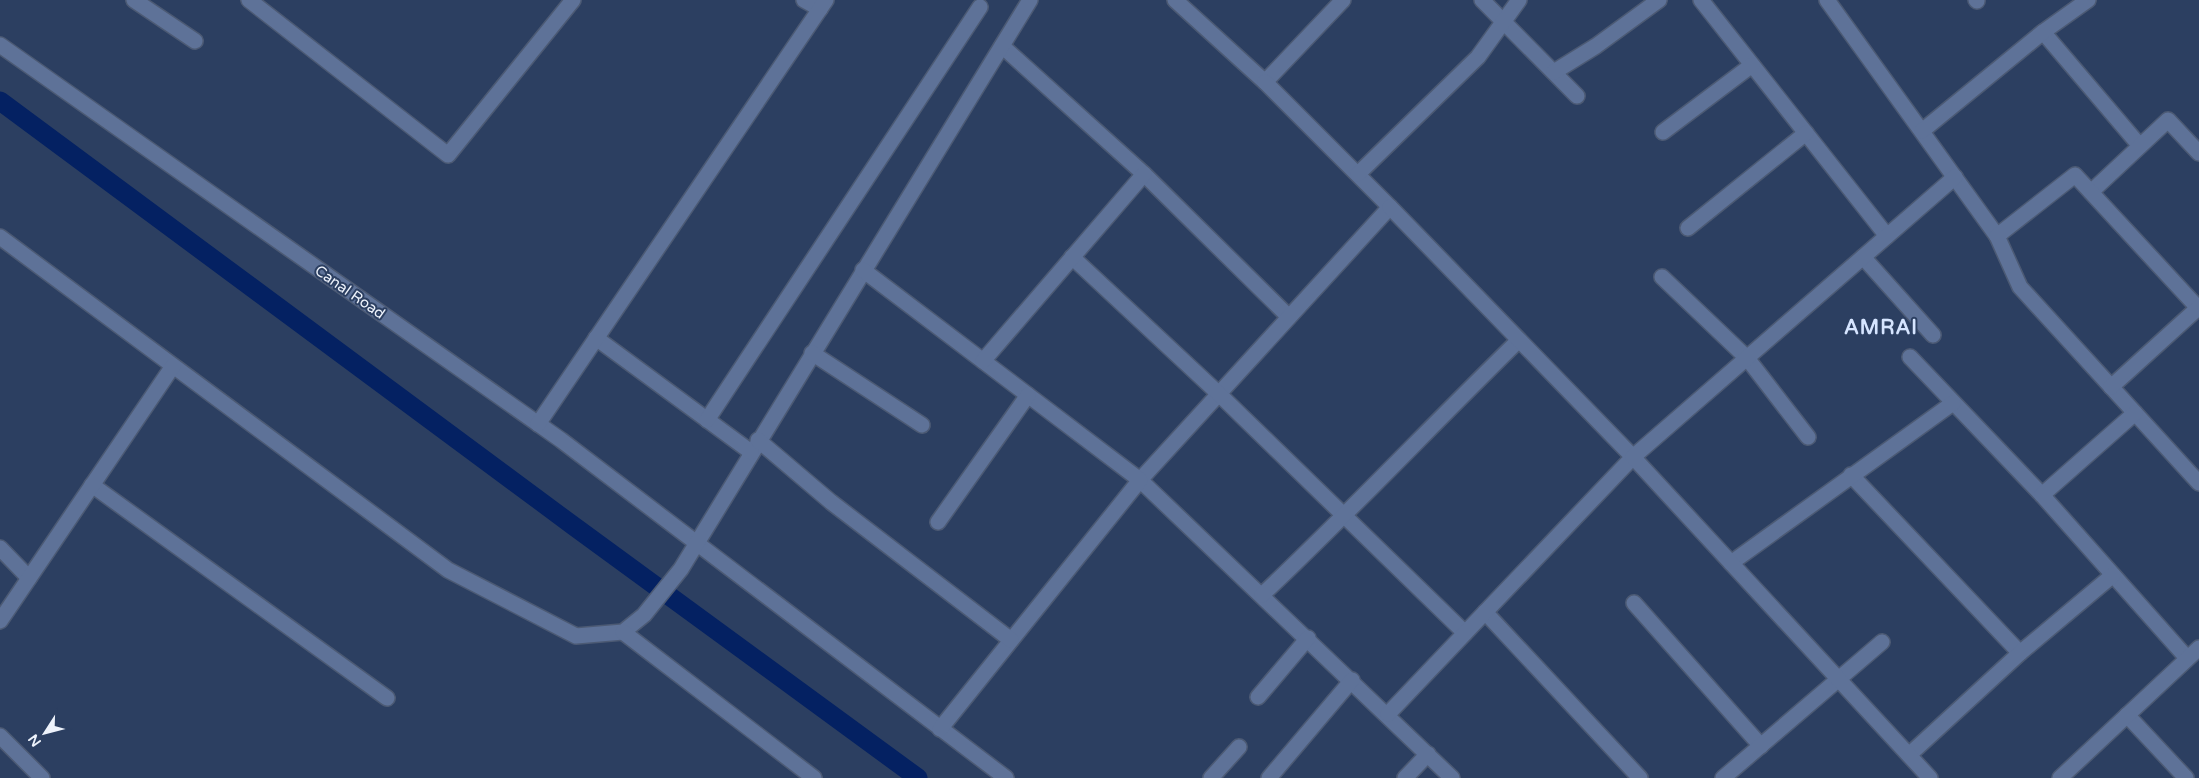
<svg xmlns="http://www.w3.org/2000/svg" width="2199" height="778" font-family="'Varela Round',sans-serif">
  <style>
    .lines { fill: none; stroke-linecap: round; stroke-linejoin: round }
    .canal { stroke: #042162; stroke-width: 19 }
    .minor-casing { stroke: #4c5a74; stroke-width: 18 }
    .minor { stroke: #5e7298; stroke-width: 15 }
    .labels { text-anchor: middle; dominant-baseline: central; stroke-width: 4; stroke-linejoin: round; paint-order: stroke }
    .street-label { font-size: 15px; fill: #edf2fb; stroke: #2c3f61 }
    .district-label { font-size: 20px; font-weight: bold; letter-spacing: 1px; fill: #d6e5ff; stroke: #2c3f61 }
  </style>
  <rect width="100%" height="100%" fill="#2c3f61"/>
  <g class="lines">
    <polyline class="canal" points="0,101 575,527 918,778"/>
    <g class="minor-casing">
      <g id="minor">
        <polyline points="134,0 195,41"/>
        <polyline points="249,0 448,155 573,0"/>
        <polyline points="804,0 820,9"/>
        <polyline points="1175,0 1265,82 1343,0"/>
        <polyline points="1482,0 1577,96"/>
        <polyline points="1701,0 1887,236"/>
        <polyline points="1827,0 1997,236"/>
        <polyline points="1976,0 1977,1"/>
        <polyline points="2043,32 2140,146"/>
        <polyline points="0,45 561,440 1006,778"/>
        <polyline points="1002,46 1144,174 1289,317"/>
        <polyline points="1554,72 1596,46 1659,0"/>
        <polyline points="1265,82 1390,207 1140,480 1452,778"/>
        <polyline points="1922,131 2043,32 2088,0"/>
        <polyline points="1663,132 1752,65"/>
        <polyline points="1358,174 1478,57 1519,0"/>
        <polyline points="2091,192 2168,120 2199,153"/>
        <polyline points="1688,228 1806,133"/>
        <polyline points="0,237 448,570 576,636 623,632 644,615 681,569 1030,0"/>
        <polyline points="1072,257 1219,394 1465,633"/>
        <polyline points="1863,257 1933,335"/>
        <polyline points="863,270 1140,480 940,729"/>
        <polyline points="1662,277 1747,358 1808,437"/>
        <polyline points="2199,309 2075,175 1997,236 2020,287 2199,483"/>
        <polyline points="596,338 751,452"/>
        <polyline points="812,353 922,425"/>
        <polyline points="1910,357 2042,495"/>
        <polyline points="983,361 1144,174"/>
        <polyline points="2111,387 2198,308"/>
        <polyline points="2135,413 2042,495 2187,658"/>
        <polyline points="707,420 980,7"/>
        <polyline points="538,424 826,0"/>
        <polyline points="758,440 831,502 1011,640"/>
        <polyline points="1851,475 2020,653"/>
        <polyline points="92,485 387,698"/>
        <polyline points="938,522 1028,395"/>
        <polyline points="0,548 29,578"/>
        <polyline points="1731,563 1953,403"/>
        <path d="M1262,595C1350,512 1433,424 1519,340"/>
        <polyline points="1634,603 1761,746"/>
        <polyline points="1485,612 1640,778"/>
        <polyline points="0,621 173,366"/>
        <polyline points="623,632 814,778"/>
        <polyline points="1258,697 1308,638"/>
        <polyline points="1388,714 1633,457 1390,207"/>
        <polyline points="2127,715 2186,778"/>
        <polyline points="0,736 42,778"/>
        <polyline points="1909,755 2020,653 2113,575"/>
        <polyline points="1211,778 1239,747"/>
        <polyline points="1269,778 1352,680"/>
        <polyline points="1405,778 1428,754"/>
        <polyline points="1723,778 1882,642"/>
        <polyline points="1930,778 1633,457 1955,177"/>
        <polyline points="2060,778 2199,648"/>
      </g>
    </g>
    <use href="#minor" class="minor"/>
  </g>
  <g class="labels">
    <g class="street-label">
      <text transform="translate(350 292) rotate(35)">Canal Road</text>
    </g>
    <g class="district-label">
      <text x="1881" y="328">AMRAI</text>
    </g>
  </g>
  <g transform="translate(45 733) rotate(234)" stroke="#2c3f61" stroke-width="4" paint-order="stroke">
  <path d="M0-4L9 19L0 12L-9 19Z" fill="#edf2fb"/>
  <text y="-8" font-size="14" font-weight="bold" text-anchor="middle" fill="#edf2fb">N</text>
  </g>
</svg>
